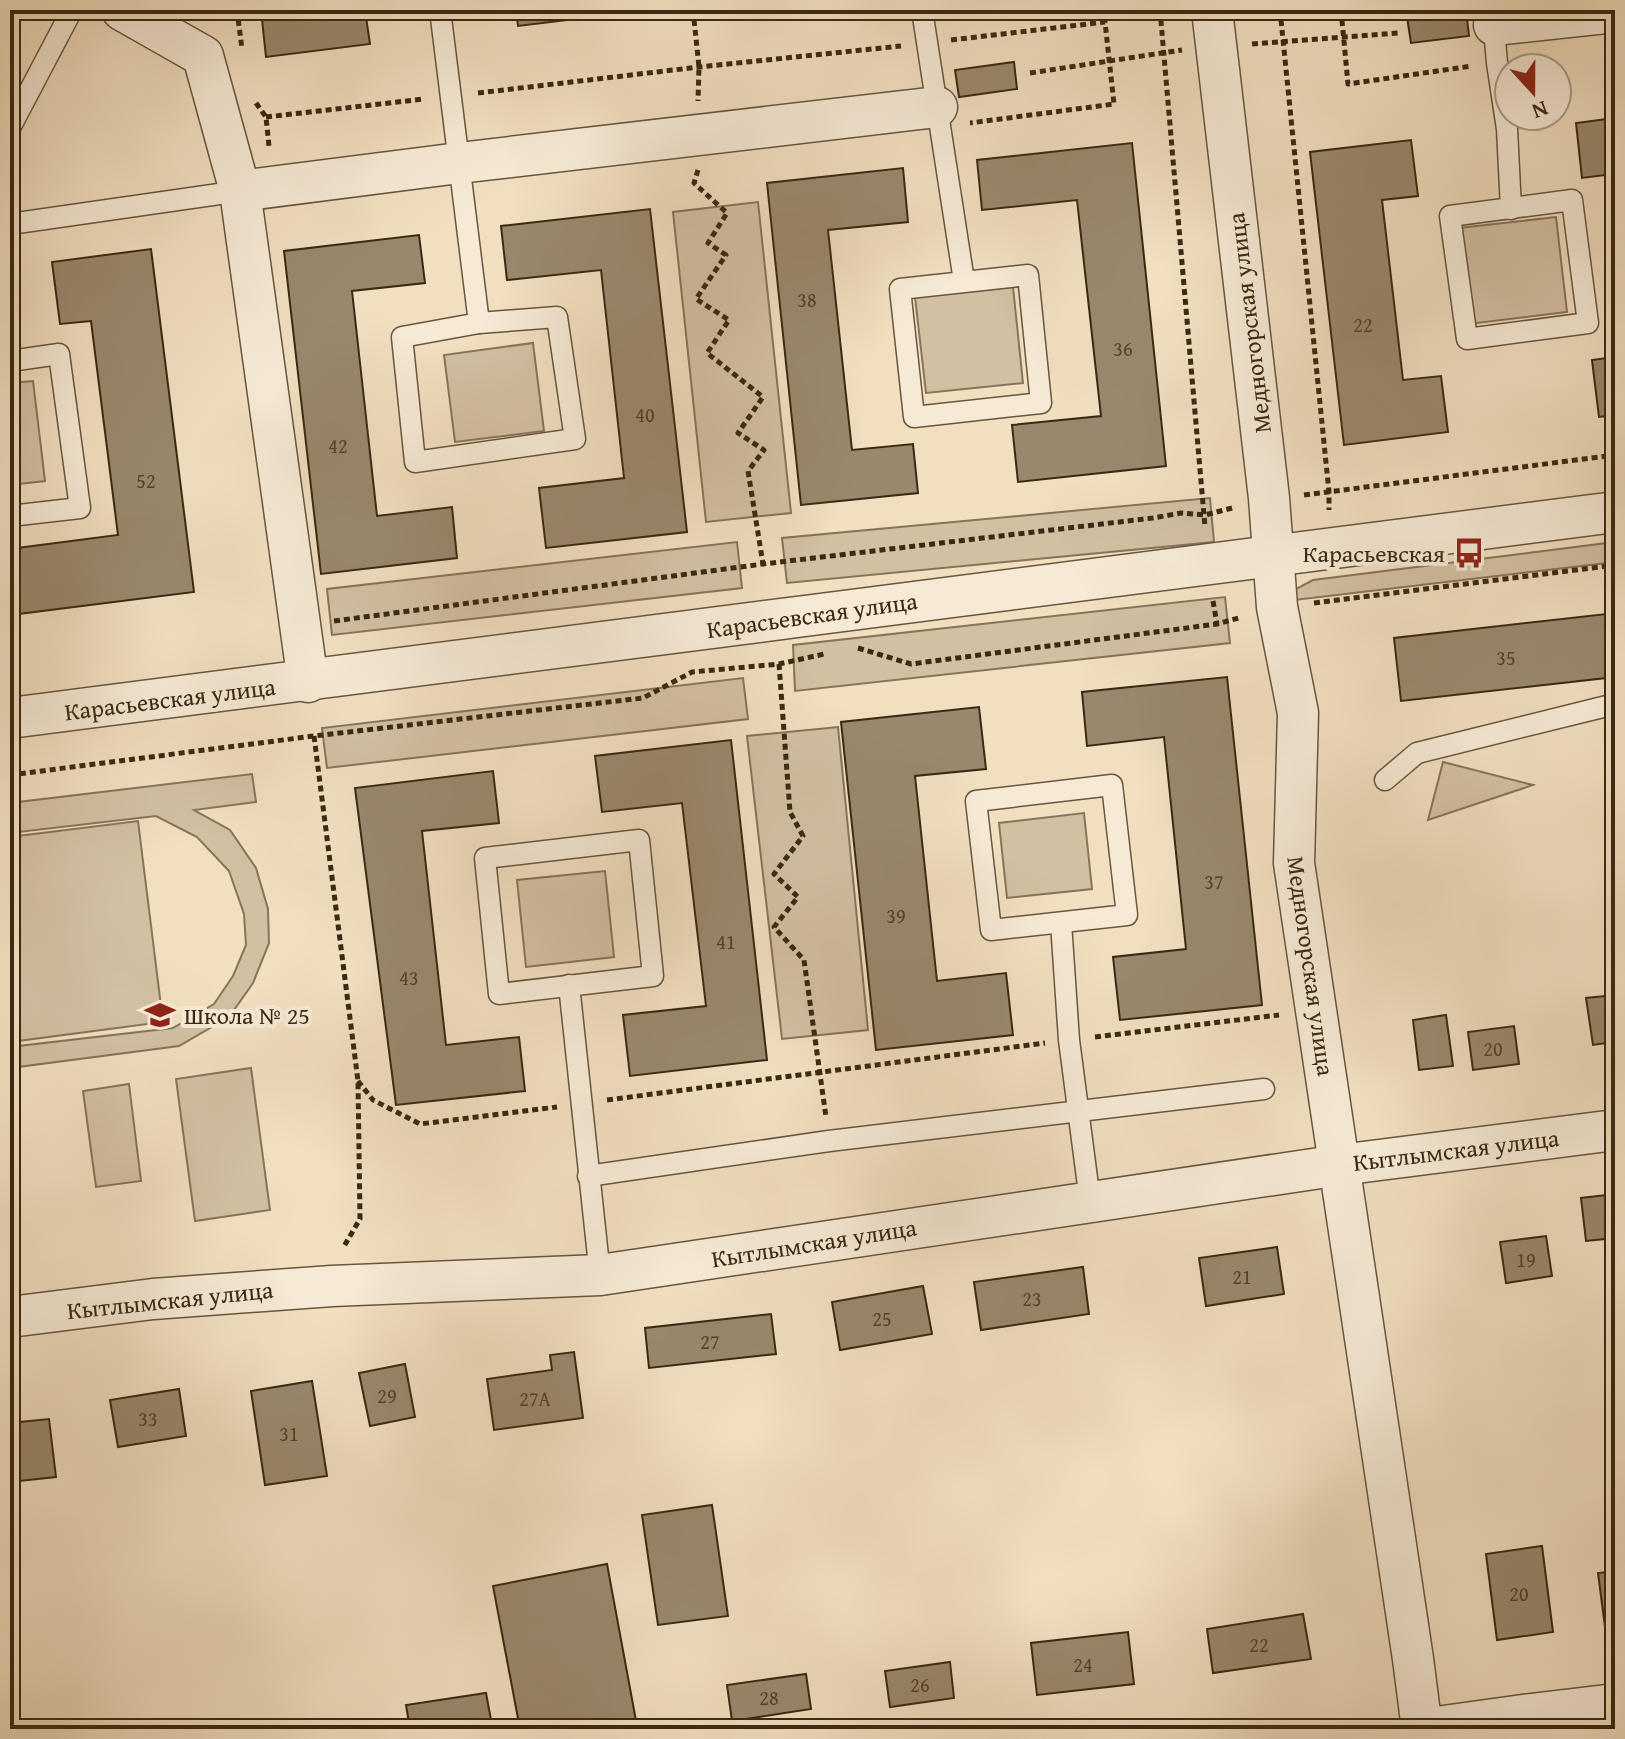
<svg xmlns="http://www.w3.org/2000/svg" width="1625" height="1739" font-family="'Gentium Book Plus',serif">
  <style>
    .green { fill: #d2c0a3; stroke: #86745b; stroke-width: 2 }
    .building { fill: #99886d; stroke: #3a2913; stroke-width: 2 }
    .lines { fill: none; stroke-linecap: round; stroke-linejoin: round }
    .lane-casing { stroke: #68563e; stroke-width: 23 }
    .street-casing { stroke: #68563e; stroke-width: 43 }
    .path { stroke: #3a2913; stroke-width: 5; stroke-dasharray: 6 4; stroke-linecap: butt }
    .lane { stroke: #f6ead6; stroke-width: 20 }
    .street { stroke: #f6ead6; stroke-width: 40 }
    .labels { text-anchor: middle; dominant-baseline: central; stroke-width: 8; stroke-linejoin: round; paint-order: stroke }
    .number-label { font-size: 20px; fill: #52412a }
    .street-label { font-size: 24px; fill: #3a2913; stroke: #f6ead6 }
    .poi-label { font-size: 24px; fill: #3a2913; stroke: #f6ead6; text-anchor: end }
  </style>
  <rect width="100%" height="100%" fill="#f1dfc0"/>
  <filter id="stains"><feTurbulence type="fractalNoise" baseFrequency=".0025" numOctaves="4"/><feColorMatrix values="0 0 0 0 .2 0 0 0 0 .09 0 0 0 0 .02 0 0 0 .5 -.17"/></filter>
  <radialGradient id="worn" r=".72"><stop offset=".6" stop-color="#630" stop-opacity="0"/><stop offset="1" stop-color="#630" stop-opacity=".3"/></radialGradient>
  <g class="green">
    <polygon points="758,202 791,513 706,522 673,212"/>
    <polygon points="1556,217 1567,312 1469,324 1459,228"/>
    <polygon points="1013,287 1023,383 926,393 915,297"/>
    <polygon points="533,343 544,431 455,442 444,355"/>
    <polygon points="33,381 45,481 10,485 10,383"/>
    <polygon points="1210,498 1214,542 787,583 782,538"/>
    <polygon points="737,542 742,588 332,635 327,589"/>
    <polygon points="1615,542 1615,562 1295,600 1294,590 1313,580"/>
    <polygon points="1225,597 1230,643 795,691 793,645"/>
    <polygon points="743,678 748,719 327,768 322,728"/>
    <polygon points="838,727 868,1030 782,1039 747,736"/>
    <polygon points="1443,762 1533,785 1428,820"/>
    <polygon points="252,774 256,802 194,810 230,830 256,868 268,909 269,943 253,983 229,1017 179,1046 10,1068 10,1047 173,1028 214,1004 233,976 246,945 244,914 229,871 197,837 156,816 10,833 10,803"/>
    <polygon points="1084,813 1092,889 1007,898 999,823"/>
    <polygon points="138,821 163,1022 10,1042 10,837"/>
    <polygon points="605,871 614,957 526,967 517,880"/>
    <polygon points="251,1068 270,1210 195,1221 176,1079"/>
    <polygon points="129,1084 141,1181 96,1187 83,1091"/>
  </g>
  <g class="building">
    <polygon points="261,10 365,10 370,44 266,57"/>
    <polygon points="516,10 625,10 625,13 518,26"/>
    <polygon points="736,10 789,10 737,16"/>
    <polygon points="1466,10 1469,36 1411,43 1407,17"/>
    <polygon points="1014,62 1017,89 959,97 955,70"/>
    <polygon points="1615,118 1615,190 1613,174 1582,178 1576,123"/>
    <polygon points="1411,140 1418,196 1382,200 1403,380 1441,376 1448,432 1344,445 1310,152"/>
    <polygon points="1132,143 1166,466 1018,482 1012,425 1101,416 1077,200 982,210 977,160"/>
    <polygon points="903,168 908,222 828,230 852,450 913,444 918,493 801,505 767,183"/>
    <polygon points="650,209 687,532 546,548 539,488 624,478 601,270 507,280 501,226"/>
    <polygon points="419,235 425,283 352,291 377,516 452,507 457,558 321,574 284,251"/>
    <polygon points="151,249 194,592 10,615 10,549 118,535 91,321 60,324 52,262"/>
    <polygon points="1615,357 1615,415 1599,417 1592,360"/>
    <polygon points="1615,613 1615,677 1401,701 1394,638"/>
    <polygon points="1227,677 1262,1005 1120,1020 1113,957 1186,949 1164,737 1087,746 1082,692"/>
    <polygon points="979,707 986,769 915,776 937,981 1006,973 1013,1035 876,1050 841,722"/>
    <polygon points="731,740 767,1060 630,1076 623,1015 706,1006 682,803 602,812 595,756"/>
    <polygon points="493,771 499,823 422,831 446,1045 519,1037 525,1091 396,1105 355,788"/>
    <polygon points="1615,995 1615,1042 1593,1045 1586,998"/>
    <polygon points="1446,1015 1453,1066 1419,1070 1413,1020"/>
    <polygon points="1514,1026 1519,1064 1473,1070 1468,1032"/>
    <polygon points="1615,1194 1615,1238 1586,1241 1581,1198"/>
    <polygon points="1546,1236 1552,1276 1506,1283 1500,1242"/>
    <polygon points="1277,1247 1284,1294 1206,1306 1199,1258"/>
    <polygon points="1083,1267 1089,1314 981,1330 974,1282"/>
    <polygon points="923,1286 932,1334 840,1350 832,1302"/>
    <polygon points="771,1314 776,1354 649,1368 645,1328"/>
    <polygon points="574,1352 583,1418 494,1430 487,1379 552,1370 550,1355"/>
    <polygon points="405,1364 415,1417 370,1426 359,1373"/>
    <polygon points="312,1381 327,1476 265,1485 251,1391"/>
    <polygon points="179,1389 186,1436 118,1447 110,1400"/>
    <polygon points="49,1419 56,1477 10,1482 10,1423"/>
    <polygon points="712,1505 728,1616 658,1625 642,1515"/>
    <polygon points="1542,1546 1553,1632 1497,1640 1486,1554"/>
    <polygon points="607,1564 637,1726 621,1729 520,1729 493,1586"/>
    <polygon points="1615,1571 1615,1625 1605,1627 1598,1573"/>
    <polygon points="1303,1614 1311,1659 1213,1673 1207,1629"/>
    <polygon points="1128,1632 1134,1684 1037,1695 1031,1643"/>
    <polygon points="950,1662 954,1698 890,1707 885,1671"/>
    <polygon points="806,1674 811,1709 732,1721 727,1685"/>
    <polygon points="486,1693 491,1720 436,1729 410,1729 406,1705"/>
  </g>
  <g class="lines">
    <g class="lane-casing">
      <g id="lane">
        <polyline points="440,10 479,323"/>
        <polyline points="922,10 964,281"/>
        <polyline points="1493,18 1497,63 1507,129 1511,209"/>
        <polyline points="10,128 72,10"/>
        <polygon points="1572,200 1588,323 1467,339 1450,216"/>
        <polyline points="10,224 240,191"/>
        <polygon points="1028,275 1041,403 914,417 900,289"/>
        <polygon points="557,317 575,439 415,462 402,337 479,323"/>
        <polyline points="10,361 59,354 80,508 10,516"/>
        <polyline points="1385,780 1417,753 1615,704"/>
        <polygon points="1112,785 1127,915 991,930 976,801"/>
        <polygon points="639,840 653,976 499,994 485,858"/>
        <polyline points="1061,923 1069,1040 1090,1201"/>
        <polyline points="569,985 600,1275"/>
        <polyline points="588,1176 829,1141 1264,1089"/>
      </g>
    </g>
    <g class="street-casing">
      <g id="street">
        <polyline points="122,10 203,56 240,191 308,682"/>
        <polyline points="1212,10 1269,498 1277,607 1298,713 1294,863 1413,1659 1422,1729"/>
        <polyline points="1494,25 1615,12"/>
        <polyline points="240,191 459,163 937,107"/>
        <path d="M10,718C545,653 1080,577 1615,512"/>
        <polyline points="10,1317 153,1299 332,1286 600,1275 1340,1165 1615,1130"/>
        <polyline points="1422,1729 1523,1715 1615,1704"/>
      </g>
    </g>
    <g class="path">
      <polyline points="237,10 242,49"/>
      <polyline points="693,10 699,67 698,101"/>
      <polyline points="1160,10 1205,527"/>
      <polyline points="1280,10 1329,492 1329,510"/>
      <polyline points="1341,10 1348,84 1472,66"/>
      <polyline points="951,40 1105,22 1114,104 970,123"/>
      <polyline points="1252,44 1398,33"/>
      <polyline points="1030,73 1182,50"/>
      <polyline points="478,93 699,67 901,46"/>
      <polyline points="256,103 266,117 269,146"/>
      <polyline points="266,117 424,99"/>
      <polyline points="698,170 694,183 727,213 708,243 726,255 696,299 729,320 707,353 763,397 738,433 764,450 748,471 763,564"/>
      <polyline points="1304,495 1615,455"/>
      <polyline points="1213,601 1217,624"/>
      <polyline points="1314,603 1615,565"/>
      <polyline points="334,621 763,564 1153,518 1181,513 1205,515 1236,507"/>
      <polyline points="858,648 911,664 1217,624 1242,617"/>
      <polyline points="779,664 790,812 803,836 774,874 798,897 774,927 804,960 826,1117"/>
      <polyline points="314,736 358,1081 360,1219 343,1248"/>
      <polyline points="10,775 314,736 643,698 692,672 779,664 824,654"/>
      <polyline points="1095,1037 1279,1015"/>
      <polyline points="358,1081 373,1100 420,1124 557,1107"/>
      <polyline points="607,1100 1045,1043"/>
    </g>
    <use href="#lane" class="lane"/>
    <use href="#street" class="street"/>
  </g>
  <defs>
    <g id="bus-bare" transform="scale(2.4)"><path d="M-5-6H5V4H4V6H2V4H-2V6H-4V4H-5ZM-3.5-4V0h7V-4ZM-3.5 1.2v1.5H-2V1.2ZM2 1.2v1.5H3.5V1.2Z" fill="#8f2418" stroke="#f6ead6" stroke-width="2.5" paint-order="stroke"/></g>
    <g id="school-bare" transform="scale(2.4)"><path d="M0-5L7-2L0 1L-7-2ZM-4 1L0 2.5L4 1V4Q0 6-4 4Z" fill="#8f2418" stroke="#f6ead6" stroke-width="2.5" paint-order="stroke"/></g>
  </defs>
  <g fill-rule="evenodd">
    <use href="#bus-bare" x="1469" y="553"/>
    <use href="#school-bare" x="160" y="1015"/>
  </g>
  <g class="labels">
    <g class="number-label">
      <text x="807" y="299">38</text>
      <text x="1363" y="324">22</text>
      <text x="1123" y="348">36</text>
      <text x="645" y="414">40</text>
      <text x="338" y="445">42</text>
      <text x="146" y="480">52</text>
      <text x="1506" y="657">35</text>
      <text x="1214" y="881">37</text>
      <text x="896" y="915">39</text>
      <text x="726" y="941">41</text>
      <text x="409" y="977">43</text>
      <text x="1493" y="1048">20</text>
      <text x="1526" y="1259">19</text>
      <text x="1242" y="1276">21</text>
      <text x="1032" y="1298">23</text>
      <text x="882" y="1318">25</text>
      <text x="710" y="1341">27</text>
      <text x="387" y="1395">29</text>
      <text x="535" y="1398">27А</text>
      <text x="148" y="1418">33</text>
      <text x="289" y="1433">31</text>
      <text x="1519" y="1593">20</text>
      <text x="1259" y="1644">22</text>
      <text x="1083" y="1664">24</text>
      <text x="920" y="1684">26</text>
      <text x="769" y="1697">28</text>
    </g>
    <g class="street-label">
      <text transform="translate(1249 323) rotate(-97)">Медногорская улица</text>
      <text transform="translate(812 615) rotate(-8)">Карасьевская улица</text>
      <text transform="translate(170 699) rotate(-7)">Карасьевская улица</text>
      <text transform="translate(1311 966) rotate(82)">Медногорская улица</text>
      <text transform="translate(1456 1150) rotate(-7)">Кытлымская улица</text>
      <text transform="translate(814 1243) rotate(-9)">Кытлымская улица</text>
      <text transform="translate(170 1300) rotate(-6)">Кытлымская улица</text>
    </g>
    <g class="poi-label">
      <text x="1445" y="553">Карасьевская</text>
      <text x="184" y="1015" text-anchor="start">Школа № 25</text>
    </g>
  </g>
  <rect width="1625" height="1739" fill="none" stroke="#f1dfc0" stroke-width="40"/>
  <rect x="12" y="12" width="1601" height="1715" fill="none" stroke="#3a2913" stroke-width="4"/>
  <rect x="20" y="20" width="1585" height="1699" fill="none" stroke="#3a2913" stroke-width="2"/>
  <g transform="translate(1533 92) rotate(159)"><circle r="38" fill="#f6ead6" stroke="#ab9d88" stroke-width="2"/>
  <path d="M0-6L14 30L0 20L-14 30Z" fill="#8f2418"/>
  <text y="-12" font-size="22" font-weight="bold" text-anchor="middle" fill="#3a2913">N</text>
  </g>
  <rect width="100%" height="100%" filter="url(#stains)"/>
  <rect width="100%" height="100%" fill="url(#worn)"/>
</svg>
